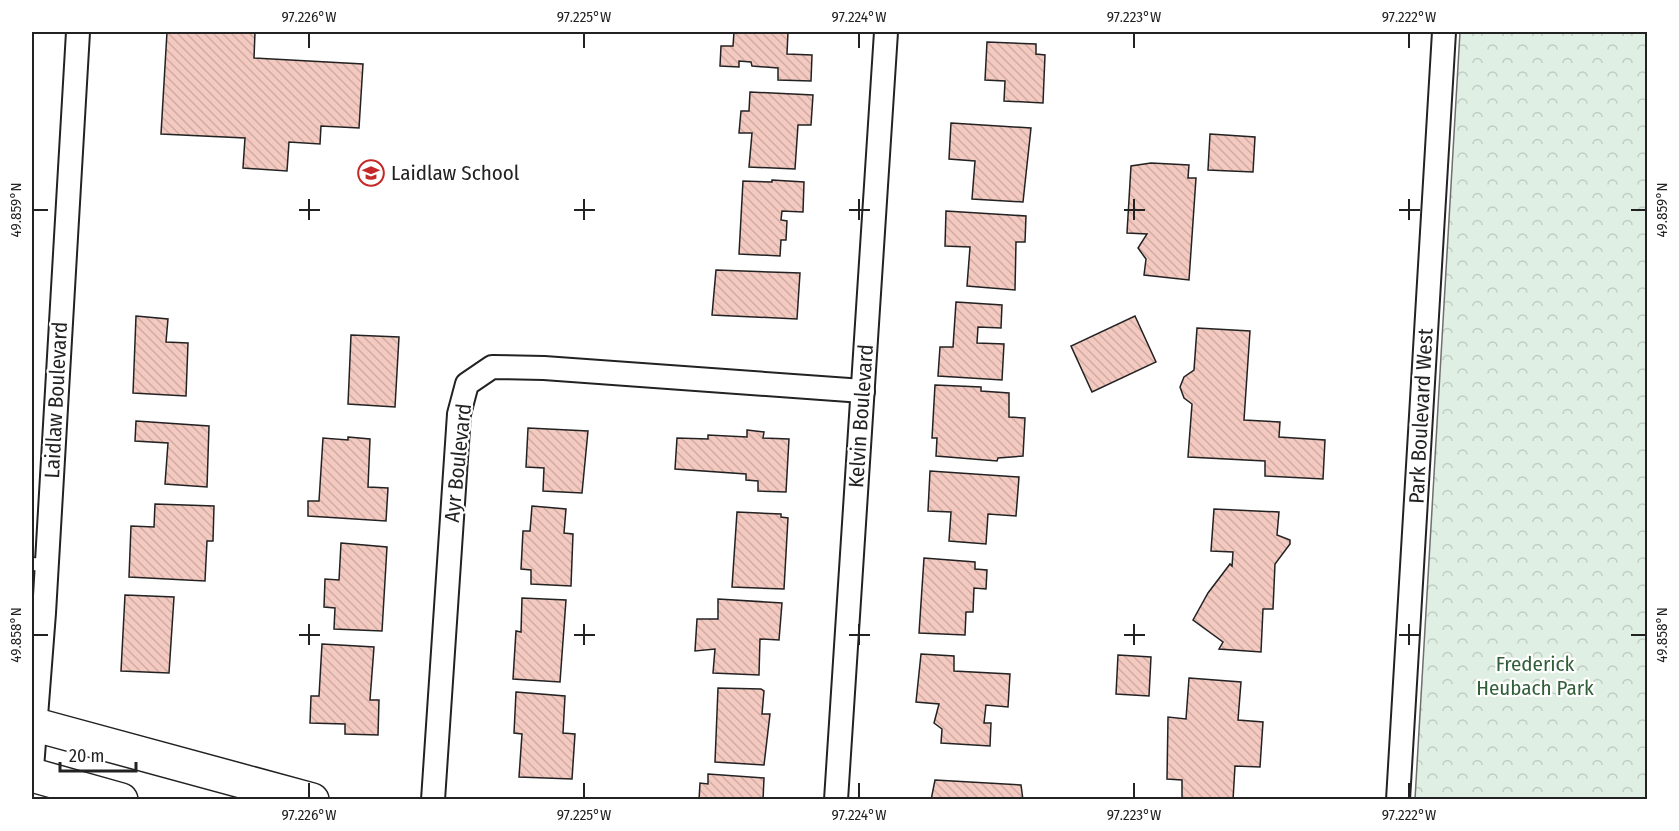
<svg xmlns="http://www.w3.org/2000/svg" width="1679" height="831" font-family="'Fira Sans Condensed',sans-serif">
  <style>
    .park { fill: url(#park-crowns); stroke: #6f6f6f; stroke-width: 1.5 }
    .building { fill: url(#building-back-hatch); stroke: #222; stroke-width: 1.5 }
    .lines { fill: none; stroke-linecap: round; stroke-linejoin: round }
    .lane-casing { stroke: #222; stroke-width: 15 }
    .street-casing { stroke: #222; stroke-width: 26 }
    .secondary-casing { stroke: #222; stroke-width: 36 }
    .lane { stroke: #fff; stroke-width: 12 }
    .street { stroke: #fff; stroke-width: 22 }
    .secondary { stroke: #fff; stroke-width: 33 }
    .ticks { fill: none; stroke: #222; stroke-width: 2 }
    .labels { text-anchor: middle; dominant-baseline: central; stroke-width: 4.5; stroke-linejoin: round; paint-order: stroke }
    .poi-label { font-size: 21px; fill: #222; stroke: #fff; text-anchor: start }
    .street-label { font-size: 21px; fill: #222; stroke: #fff }
    .park-label { font-size: 21px; fill: #2f5e38; stroke: #fff }
    .neatline { fill: none; stroke: #222; stroke-width: 2 }
    .ticks-label { font-size: 15px; text-anchor: middle; fill: #222 }
  </style>
  <defs>
    <pattern id="park-crowns" width="20" height="18" patternUnits="userSpaceOnUse" patternTransform="scale(1.5)"><rect width="20" height="18" fill="#e0efe3"/><path d="M2 6a3 3 0 1 1 6 0M12 15a3 3 0 1 1 6 0" fill="none" stroke="#c0cdc2"/></pattern>
    <pattern id="building-back-hatch" width="6" height="6" patternUnits="userSpaceOnUse" patternTransform="scale(1.5)"><rect width="6" height="6" fill="#f3c9c0"/><path d="M-1 5l2 2M0 0l6 6M5-1l2 2" fill="none" stroke="#d0aca5"/></pattern>
  </defs>
  <rect width="100%" height="100%" fill="#fff"/>
  <polygon class="park" points="1460,32 1647,32 1647,799 1415,799"/>
  <g class="building">
    <polygon points="167,32 255,32 254,58 363,64 359,128 321,126 320,144 289,142 287,171 243,168 245,138 161,134"/>
    <polygon points="734,32 788,32 787,54 812,55 811,81 778,80 778,68 752,66 751,62 739,61 739,67 720,66 721,46 733,46"/>
    <polygon points="987,42 1036,44 1036,54 1045,55 1043,103 1004,101 1005,81 985,80"/>
    <polygon points="750,92 813,95 811,125 798,125 795,169 749,167 752,133 739,133 741,111 749,111"/>
    <polygon points="951,123 1031,128 1023,202 972,199 975,161 949,159"/>
    <polygon points="1210,134 1255,137 1253,172 1208,170"/>
    <polygon points="1151,163 1189,165 1188,178 1196,178 1189,280 1144,275 1146,259 1138,248 1147,234 1127,233 1131,166"/>
    <polygon points="772,180 804,182 803,212 782,211 781,220 787,221 786,240 781,240 780,256 739,254 743,181 772,182"/>
    <polygon points="946,211 1026,216 1025,242 1016,242 1015,290 967,286 970,247 945,246"/>
    <polygon points="716,270 800,273 797,319 712,315"/>
    <polygon points="956,302 1002,305 1001,328 978,327 977,343 1004,344 1002,380 938,376 940,347 953,347"/>
    <polygon points="136,316 168,319 166,342 188,343 186,396 133,393"/>
    <polygon points="1135,316 1156,362 1092,392 1071,346"/>
    <polygon points="1197,328 1250,331 1244,420 1280,422 1279,437 1325,440 1323,479 1265,476 1265,461 1188,457 1192,404 1184,398 1180,387 1184,377 1194,370"/>
    <polygon points="351,335 399,337 395,407 348,404"/>
    <polygon points="935,385 981,387 981,391 1009,393 1009,417 1025,418 1023,456 998,458 997,461 936,456 937,438 932,438"/>
    <polygon points="136,421 209,426 207,487 165,484 168,443 135,441"/>
    <polygon points="528,428 588,431 582,493 543,491 544,468 526,467"/>
    <polygon points="747,430 764,432 763,438 789,439 786,492 758,491 758,481 746,480 746,474 675,469 677,438 708,439 708,435 747,437"/>
    <polygon points="348,437 370,439 368,487 388,488 386,521 308,516 308,501 319,501 323,438 348,440"/>
    <polygon points="930,471 1019,477 1016,516 988,514 986,544 949,541 951,512 928,511"/>
    <polygon points="155,504 214,506 213,541 207,541 205,581 129,577 131,526 154,527"/>
    <polygon points="532,506 566,509 564,533 573,534 571,586 531,584 531,570 521,569 523,531 530,531"/>
    <polygon points="1214,509 1279,512 1277,535 1290,540 1290,544 1275,564 1273,609 1263,609 1261,652 1219,649 1223,642 1193,620 1208,593 1230,564 1232,566 1233,552 1211,551"/>
    <polygon points="737,512 781,514 781,517 788,518 784,589 732,587"/>
    <polygon points="341,543 387,547 382,631 334,629 335,608 324,607 325,579 339,580"/>
    <polygon points="924,558 975,562 975,569 987,570 986,589 974,588 973,612 966,612 965,635 919,633"/>
    <polygon points="125,595 174,597 169,673 121,671"/>
    <polygon points="522,598 566,600 560,682 513,679 516,631 521,632"/>
    <polygon points="718,599 782,603 779,640 760,639 759,675 713,673 715,649 695,651 697,619 718,619"/>
    <polygon points="322,644 374,647 370,700 379,700 378,735 345,734 345,724 310,723 311,696 319,696"/>
    <polygon points="921,654 954,656 954,671 1010,674 1008,707 986,705 984,723 991,723 990,746 941,743 942,729 934,723 939,704 916,702"/>
    <polygon points="1118,655 1151,657 1149,696 1116,694"/>
    <polygon points="1189,678 1241,682 1238,720 1263,722 1260,767 1235,766 1233,800 1182,800 1182,780 1167,779 1168,717 1186,719"/>
    <polygon points="718,688 761,689 764,691 762,714 770,714 764,765 715,762"/>
    <polygon points="516,692 565,696 563,733 575,734 572,779 519,777 522,734 514,733"/>
    <polygon points="708,774 764,778 763,800 699,800 700,783 708,784"/>
    <polygon points="935,780 1021,785 1023,800 931,800"/>
  </g>
  <g class="lines">
    <g class="lane-casing">
      <polyline id="lane" points="32,564 47,565"/>
    </g>
    <g class="street-casing">
      <g id="street">
        <polyline points="32,768 44,613 78,32"/>
        <polyline points="433,800 459,414 467,384 492,367 544,368 863,391"/>
        <polyline points="836,800 886,32"/>
        <polyline points="1398,800 1444,32"/>
      </g>
    </g>
    <g class="secondary-casing">
      <g id="secondary">
        <polyline points="32,724 312,800"/>
        <polyline points="32,775 121,800"/>
      </g>
    </g>
    <use href="#lane" class="lane"/>
    <use href="#street" class="street"/>
    <use href="#secondary" class="secondary"/>
  </g>
  <path class="ticks" d="M309,33V48M584,33V48M859,33V48M1134,33V48M1409,33V48M309,199V220M584,199V220M859,199V220M1134,199V220M1409,199V220M33,210H48M299,210H320M574,210H595M849,210H870M1124,210H1145M1399,210H1420M1631,210H1646M309,624V645M584,624V645M859,624V645M1134,624V645M1409,624V645M33,635H48M299,635H320M574,635H595M849,635H870M1124,635H1145M1399,635H1420M1631,635H1646M309,783V798M584,783V798M859,783V798M1134,783V798M1409,783V798"/>
  <defs>
    <g id="school-ring" transform="scale(1.35)"><circle r="9.5" fill="#fff" stroke="#c62828" stroke-width="1.5"/><path d="M0-5L7-2L0 1L-7-2ZM-4 1L0 2.5L4 1V4Q0 6-4 4Z" fill="#c62828"/></g>
  </defs>
  <g fill-rule="evenodd">
    <use href="#school-ring" x="371" y="173"/>
  </g>
  <g class="labels">
    <g class="poi-label">
      <text x="391" y="173">Laidlaw School</text>
    </g>
    <g class="street-label">
      <text transform="translate(56 400) rotate(-87)">Laidlaw Boulevard</text>
      <text transform="translate(861 416) rotate(-86)">Kelvin Boulevard</text>
      <text transform="translate(1421 416) rotate(-87)">Park Boulevard West</text>
      <text transform="translate(458 463) rotate(-84)">Ayr Boulevard</text>
    </g>
    <g class="park-label">
      <text x="1535" y="664">Frederick<tspan x="1535" dy="24">Heubach Park</tspan></text>
    </g>
  </g>
  <rect width="1679" height="831" fill="none" stroke="#ffffff" stroke-width="66"/>
  <path d="M60 762v9h76v-9" fill="none" stroke="#222222" stroke-width="3"/>
  <text x="69" y="762" font-size="18" fill="#222222" stroke="#ffffff" stroke-width="4.5" paint-order="stroke">20 m</text>
  <rect x="33" y="33" width="1613" height="765" class="neatline"/>
  <g class="ticks-label">
    <text x="309" y="22">97.226°W</text>
    <text x="584" y="22">97.225°W</text>
    <text x="859" y="22">97.224°W</text>
    <text x="1134" y="22">97.223°W</text>
    <text x="1409" y="22">97.222°W</text>
    <text transform="translate(16 210) rotate(-90)" y="5">49.859°N</text>
    <text transform="translate(1662 210) rotate(-90)" y="5">49.859°N</text>
    <text transform="translate(16 635) rotate(-90)" y="5">49.858°N</text>
    <text transform="translate(1662 635) rotate(-90)" y="5">49.858°N</text>
    <text x="309" y="820">97.226°W</text>
    <text x="584" y="820">97.225°W</text>
    <text x="859" y="820">97.224°W</text>
    <text x="1134" y="820">97.223°W</text>
    <text x="1409" y="820">97.222°W</text>
  </g>
</svg>
